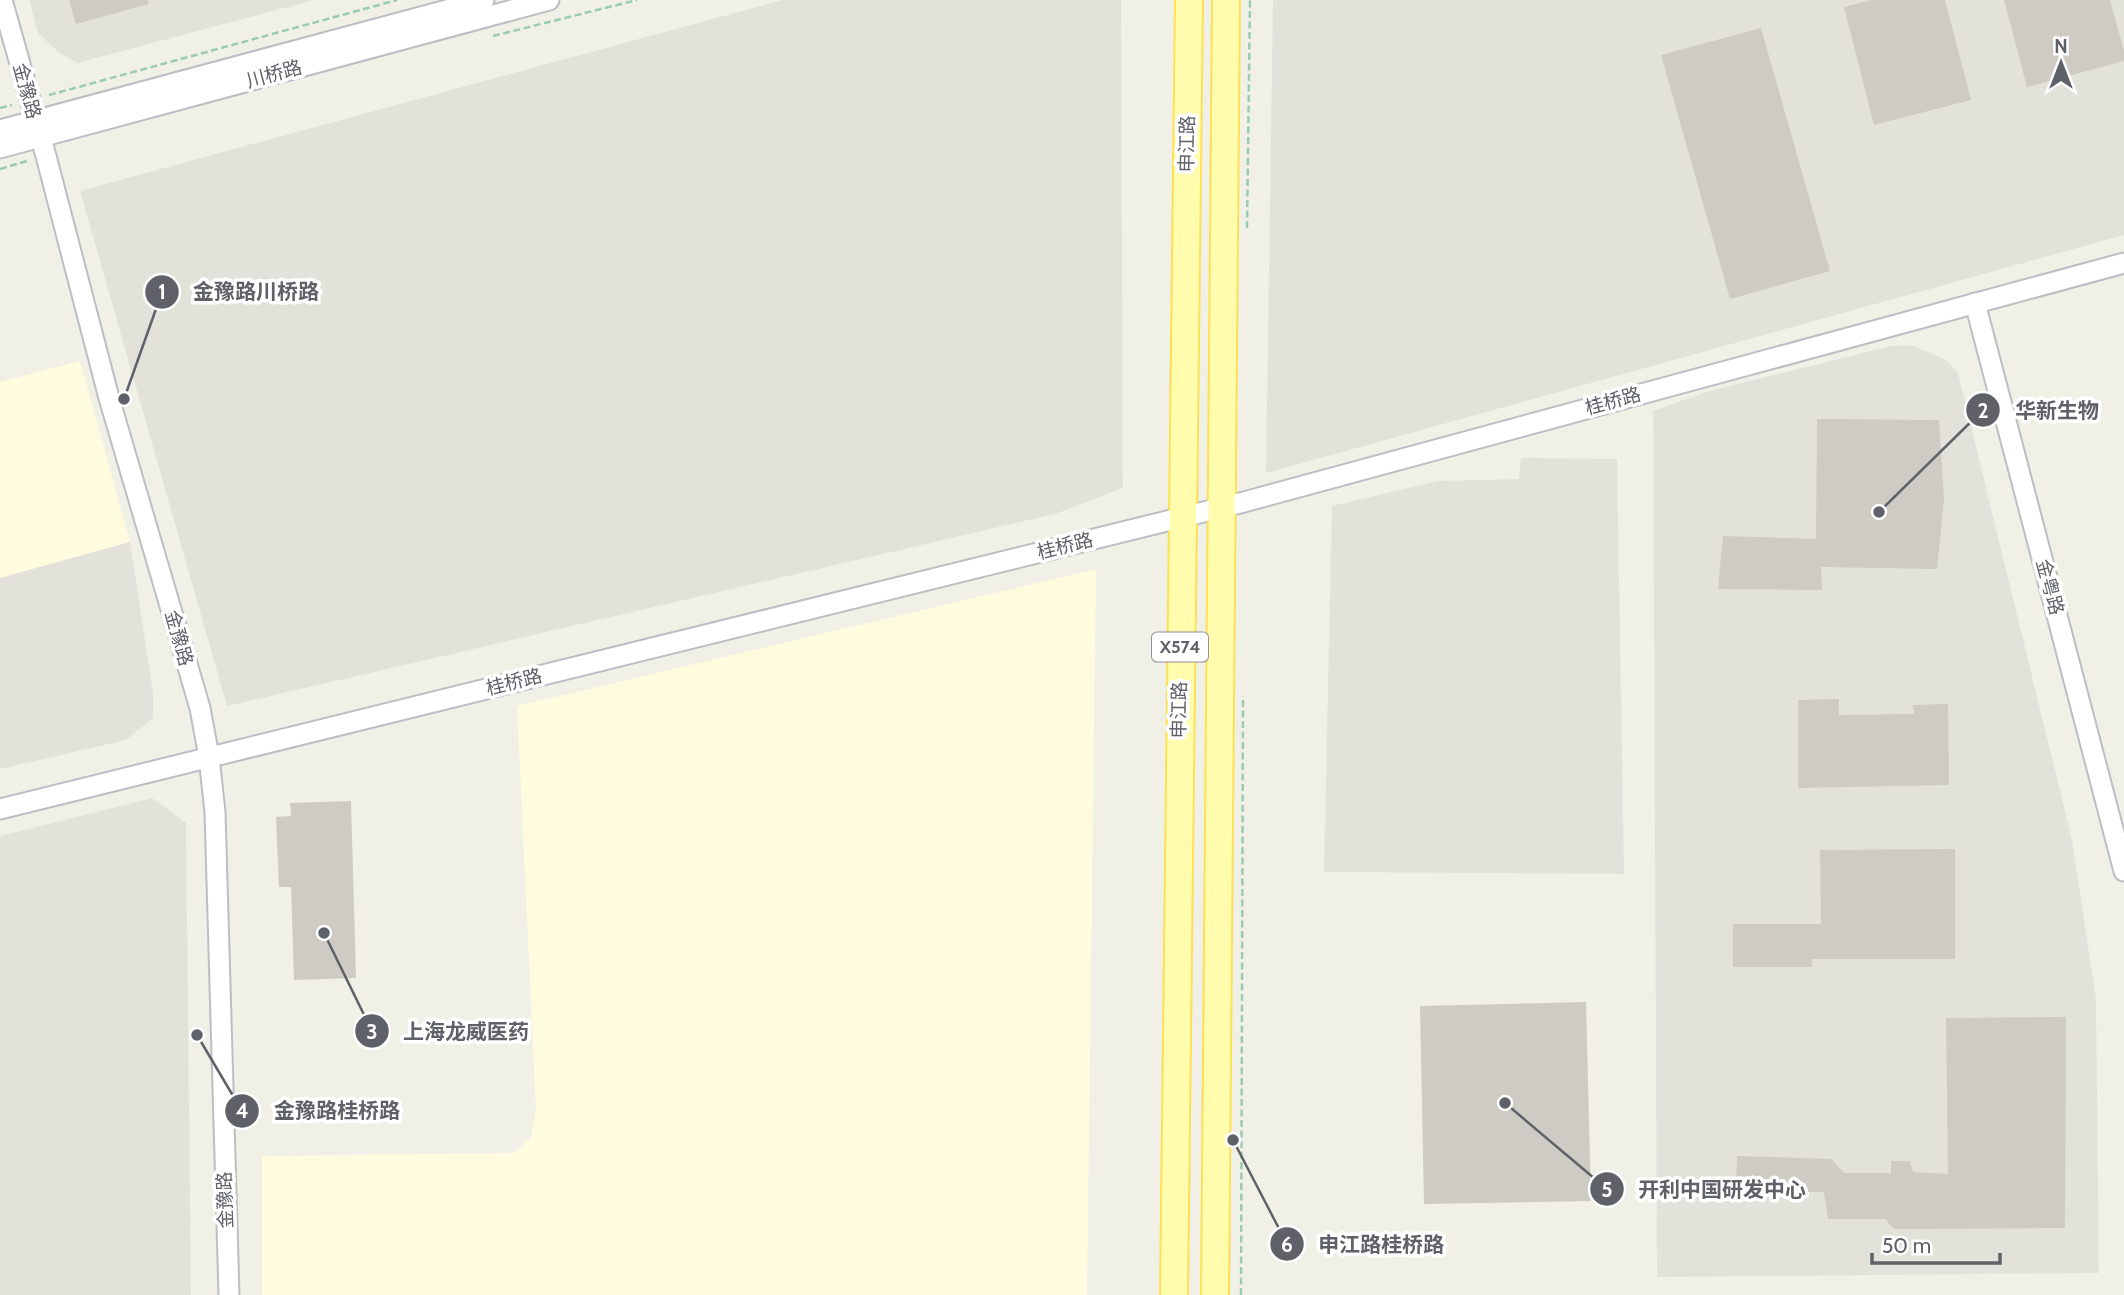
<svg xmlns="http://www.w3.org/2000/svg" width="2124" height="1295" font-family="Cabin,'Noto Sans SC',sans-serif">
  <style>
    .commercial { fill: #fffbde }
    .industrial { fill: #e2e2db }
    .building { fill: #cdcbc3 }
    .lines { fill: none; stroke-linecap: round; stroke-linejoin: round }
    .minor-casing { stroke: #bbbec3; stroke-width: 23 }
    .major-casing { stroke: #fce156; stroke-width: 30 }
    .path { stroke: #9accaf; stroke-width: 2.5; stroke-dasharray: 7 3.5; stroke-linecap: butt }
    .minor { stroke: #fff; stroke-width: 19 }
    .major { stroke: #fffcae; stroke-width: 26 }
    .labels { text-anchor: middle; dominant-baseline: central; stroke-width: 7; stroke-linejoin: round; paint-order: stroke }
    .shield { fill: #fff; stroke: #8e9095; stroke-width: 2 }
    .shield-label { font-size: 18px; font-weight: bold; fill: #5e6168 }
    .street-label { font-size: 19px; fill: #5e6168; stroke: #fff }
    .leader { fill: none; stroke: #5e6168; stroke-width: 2.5 }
    .callout-dot { fill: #5e6168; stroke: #fff; stroke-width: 2.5 }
    .mark-label { font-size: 21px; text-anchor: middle; font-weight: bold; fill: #fff }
    .callout-label { font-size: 21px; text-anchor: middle; font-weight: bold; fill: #5e6168; stroke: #fff; stroke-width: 7; stroke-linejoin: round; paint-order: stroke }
  </style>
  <rect width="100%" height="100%" fill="#f1f0e7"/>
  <g class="commercial">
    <polygon points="80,361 130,542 0,578 0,382"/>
    <polygon points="1096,569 1087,1295 262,1295 262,1156 515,1153 531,1137 536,1109 517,706"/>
  </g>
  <g class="industrial">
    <polygon points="29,0 314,0 77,63 58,52 38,33"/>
    <polygon points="782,0 1121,0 1123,488 1055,514 227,706 80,191"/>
    <polygon points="1273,0 2124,0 2124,235 1266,473"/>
    <polygon points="1891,346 1913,346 1931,353 1946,360 1958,373 2072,840 2096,999 2099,1273 1657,1277 1653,411 1709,391"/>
    <polygon points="1521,458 1617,459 1624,874 1324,872 1332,506 1438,481 1519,479"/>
    <polygon points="130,542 153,693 153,718 126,740 0,769 0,578"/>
    <polygon points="152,798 186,823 191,1295 0,1295 0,836"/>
  </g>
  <g class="building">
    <polygon points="69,0 148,0 149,4 76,24"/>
    <polygon points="1871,0 1945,0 1971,100 1874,125 1844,7"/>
    <polygon points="2004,0 2110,0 2124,51 2124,61 2027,87"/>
    <polygon points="1761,28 1830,271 1730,299 1661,55"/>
    <polygon points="1817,419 1939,420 1944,500 1937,569 1821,567 1822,590 1718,589 1723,536 1816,539"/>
    <polygon points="1839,699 1839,715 1914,714 1913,705 1948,704 1949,785 1798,788 1798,700"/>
    <polygon points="351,801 356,978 294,980 291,887 279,887 276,817 291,816 290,803"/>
    <polygon points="1955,849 1955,959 1812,959 1812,967 1733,967 1733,924 1821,924 1820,850"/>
    <polygon points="1586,1002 1591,1201 1424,1204 1420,1006"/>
    <polygon points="2066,1017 2065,1228 1894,1229 1885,1219 1828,1219 1824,1192 1736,1192 1737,1156 1831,1159 1844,1173 1891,1173 1891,1161 1910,1161 1913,1172 1948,1174 1946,1018"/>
  </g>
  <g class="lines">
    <g class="minor-casing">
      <g id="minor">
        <polyline points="2,0 46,156 109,398 200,708 209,757 215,812 229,1295"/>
        <polyline points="0,130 484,0"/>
        <polyline points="0,148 549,0"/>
        <polyline points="1975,303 2124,871"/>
        <polyline points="0,809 1244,502 2124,263"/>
      </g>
    </g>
    <g class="major-casing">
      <g id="major">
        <polyline points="1174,1295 1189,0"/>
        <polyline points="1215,1295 1226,0"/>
      </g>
    </g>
    <g class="path">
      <polyline points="493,36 637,0"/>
      <polyline points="49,95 397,0"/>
      <polyline points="0,108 12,105"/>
      <polyline points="0,169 30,160"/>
      <polyline points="1247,228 1250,0"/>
      <polyline points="1241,1295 1243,696"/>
    </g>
    <use href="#minor" class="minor"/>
    <use href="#major" class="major"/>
  </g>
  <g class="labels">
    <rect class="shield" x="1152" y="632.5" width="56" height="29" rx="5"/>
    <g class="shield-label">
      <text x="1180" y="647">X574</text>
    </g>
    <g class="street-label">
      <text transform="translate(274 74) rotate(-15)">川桥路</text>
      <text transform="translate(27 91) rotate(75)">金豫路</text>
      <text transform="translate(1187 144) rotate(-89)">申江路</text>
      <text transform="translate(1613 401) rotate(-15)">桂桥路</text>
      <text transform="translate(1065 546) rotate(-14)">桂桥路</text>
      <text transform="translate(2050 587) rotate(75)">金粤路</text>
      <text transform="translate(179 638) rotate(74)">金豫路</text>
      <text transform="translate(514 682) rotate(-14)">桂桥路</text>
      <text transform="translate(1179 710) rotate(-89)">申江路</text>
      <text transform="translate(225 1200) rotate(-92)">金豫路</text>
    </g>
  </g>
  <path class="leader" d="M124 399L162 292M1879 512L1983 410M324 933L372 1031M197 1035L242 1111M1505 1103L1607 1189M1233 1140L1287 1244"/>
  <g class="callout-dot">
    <circle cx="124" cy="399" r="7"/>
    <circle cx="1879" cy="512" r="7"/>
    <circle cx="324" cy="933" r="7"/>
    <circle cx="197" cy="1035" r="7"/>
    <circle cx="1505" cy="1103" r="7"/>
    <circle cx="1233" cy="1140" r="7"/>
    <circle cx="162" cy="292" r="18"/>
    <circle cx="1983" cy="410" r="18"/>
    <circle cx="372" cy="1031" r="18"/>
    <circle cx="242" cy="1111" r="18"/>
    <circle cx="1607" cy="1189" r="18"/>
    <circle cx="1287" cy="1244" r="18"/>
  </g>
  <g class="mark-label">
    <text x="162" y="299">1</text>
    <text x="1983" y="418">2</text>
    <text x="372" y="1039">3</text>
    <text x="242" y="1118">4</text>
    <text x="1607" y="1197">5</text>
    <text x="1287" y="1252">6</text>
  </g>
  <g class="callout-label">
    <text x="256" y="299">金豫路川桥路</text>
    <text x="2057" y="418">华新生物</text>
    <text x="466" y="1039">上海龙威医药</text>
    <text x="337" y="1118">金豫路桂桥路</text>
    <text x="1722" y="1197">开利中国研发中心</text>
    <text x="1381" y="1252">申江路桂桥路</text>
  </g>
  <g transform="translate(2061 63)" stroke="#ffffff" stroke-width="5" paint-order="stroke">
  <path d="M0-5L12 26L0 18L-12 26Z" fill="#5e6168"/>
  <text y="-10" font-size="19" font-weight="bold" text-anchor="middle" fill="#5e6168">N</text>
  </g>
  <path d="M1872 1253v10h128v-10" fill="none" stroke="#5e6168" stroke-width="3.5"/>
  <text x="1882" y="1253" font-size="21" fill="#5e6168" stroke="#ffffff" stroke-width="5" paint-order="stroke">50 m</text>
</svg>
